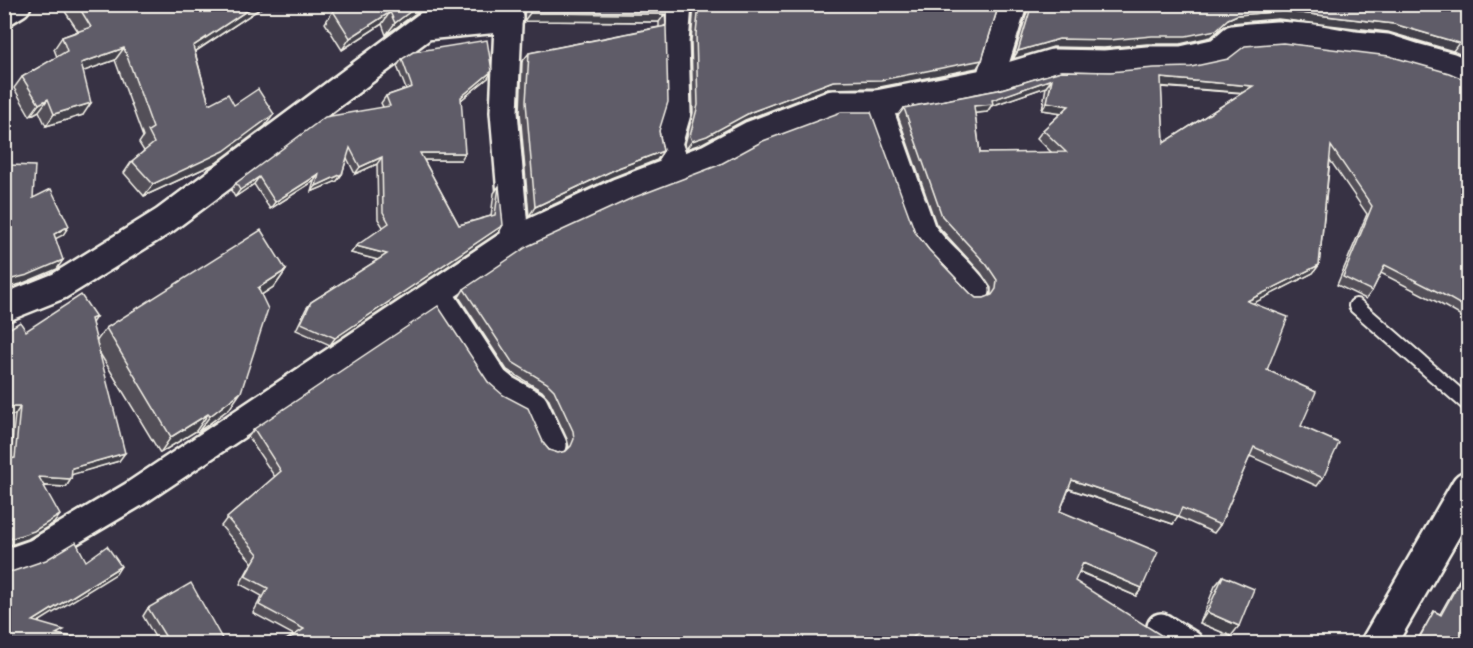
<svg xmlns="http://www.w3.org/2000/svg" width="1473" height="648" font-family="'Balsamiq Sans',sans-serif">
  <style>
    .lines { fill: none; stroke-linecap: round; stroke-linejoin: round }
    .lane-casing { stroke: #f4f1e8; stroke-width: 18 }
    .street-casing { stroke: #f4f1e8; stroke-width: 32 }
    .primary-casing { stroke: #f4f1e8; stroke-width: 38 }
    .lane { stroke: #2f2a3d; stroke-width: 14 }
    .street { stroke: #2f2a3d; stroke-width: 27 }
    .primary { stroke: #2f2a3d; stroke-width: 33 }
    .wall { fill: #524f59; stroke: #f4f1e8; stroke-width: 1.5; fill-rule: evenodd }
    .shaded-wall { fill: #424048; stroke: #f4f1e8; stroke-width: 1.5 }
    .building { fill: #5f5c67; stroke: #f4f1e8; stroke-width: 1.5; fill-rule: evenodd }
  </style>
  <rect width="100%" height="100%" fill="#373244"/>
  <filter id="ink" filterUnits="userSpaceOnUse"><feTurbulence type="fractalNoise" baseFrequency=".0167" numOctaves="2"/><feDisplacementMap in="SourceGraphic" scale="12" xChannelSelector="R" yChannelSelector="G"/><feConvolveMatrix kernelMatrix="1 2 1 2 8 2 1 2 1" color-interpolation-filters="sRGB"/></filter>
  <g filter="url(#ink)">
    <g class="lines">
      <g class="lane-casing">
        <polyline id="lane" points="1356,306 1468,404"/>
      </g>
      <g class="street-casing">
        <g id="street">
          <polyline points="509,4 504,112 515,240"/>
          <polyline points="4,12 17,4"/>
          <polyline points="989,82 1013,4"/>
          <path d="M877,104L922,231C937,254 960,269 976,291"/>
          <polyline points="677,170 668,144 677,113 675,42 678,4"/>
          <polyline points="437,292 495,381 505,389 534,405 553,445"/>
          <polyline points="4,308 59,286 164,221 425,26 509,18"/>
          <polyline points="4,564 35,553 133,495 515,240 618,192 708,158 751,135 833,104 877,104 989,82 1053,63 1105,64 1148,60 1182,60 1218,52 1233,39 1250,37 1277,35 1315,38 1354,45 1387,48 1415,57 1449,66 1468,74"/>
          <polyline points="1161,627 1189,644"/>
        </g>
      </g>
      <g class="primary-casing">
        <polyline id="primary" points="1378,644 1468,488"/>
      </g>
      <use href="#lane" class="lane"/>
      <use href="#street" class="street"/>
      <use href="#primary" class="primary"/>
    </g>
    <g class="wall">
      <polygon points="60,4 267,4 195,52 209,104 234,105 265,126 216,163 144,196 124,173 132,161 144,151 139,143 143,137 115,60 83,71 83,115 46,126 39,111 30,116 14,88 22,77 57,57 54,49 62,37 78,31"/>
      <polygon points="343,4 451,4 444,8 416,13 386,35 382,24 342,50 325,23 333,11"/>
      <polygon points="525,4 667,4 666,25 664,26 659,131 663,151 657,160 611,178 529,216 520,112 522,62 529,53 659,27 659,22 524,21"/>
      <polygon points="694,4 999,4 982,60 977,68 875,88 827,89 745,120 701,144 686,149 685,144 693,113 691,42"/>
      <polygon points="1028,4 1468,4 1468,58 1453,51 1388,32 1278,19 1231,23 1223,27 1211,37 1180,44 1147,44 1104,48 1053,47 1013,59 1028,9"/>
      <polygon points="402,59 488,78 461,100 461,160 424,160 459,225 491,216 494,193 499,186 499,232 330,345 296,330 306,309 311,302 378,260 351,253 383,227 378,219 377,164 355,174 347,158 342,174 337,181 311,192 314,181 270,209 254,184 235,197 231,190 236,183 383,107 381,103 386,96 406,89 397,66"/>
      <path d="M1061,71L1468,81V320L1437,302L1381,273L1372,291L1366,299L1337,285L1367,214L1330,160L1319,265L1313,273L1253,303L1267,370L1301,426L1323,478L1317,486L1250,456L1220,525L1214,533L1178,517L1173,524L1069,489L1060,511L1142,588L1136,596L1079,572L911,642L909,644H280L294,635L253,613L262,596L240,584L252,562L221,526L227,518L275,477L248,437L254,429L488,382L549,450L558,453L566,451L569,447L567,439L548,398L542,391L507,370L459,297L464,289L915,232L929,250L970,293L976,298H984L991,296V288L981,273L936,224L898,116L904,108L998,90ZM1046,87L1042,110L1061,113L1043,130L1037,138L1052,153H980L975,113L987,112L991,106ZM1161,87L1242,93L1164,143Z"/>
      <polygon points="286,270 275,286 261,295 230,408 198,432 196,431 160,453 99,352 119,461 72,474 71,479 66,487 44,486 54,523 28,539 4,547 4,460 10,459 15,415 26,331 96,317 92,323 96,342 106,328"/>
      <polygon points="1468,566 1468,644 1415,644 1434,611 1440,614 1463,573"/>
      <polygon points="1223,576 1231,636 1200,623 1215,586"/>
      <polygon points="148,608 225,644 159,644 143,616"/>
    </g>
    <g class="shaded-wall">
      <polygon points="257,4 267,4 185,58 193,46"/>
      <polygon points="420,4 451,4 444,8 416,13 386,35 395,23"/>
      <polygon points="1284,11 1394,24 1459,43 1453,51 1388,32 1278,19 1231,23 1223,27 1211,37 1180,44 1147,44 1104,48 1053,47 1013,59 1018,51 1059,39 1228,19 1237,15"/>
      <polygon points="390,12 382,24 342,50 350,38"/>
      <polygon points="530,13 665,14 659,22 524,21"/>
      <polygon points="124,48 115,60 73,75 81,63"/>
      <polygon points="982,60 977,68 875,88 827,89 745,120 701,144 686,149 692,141 751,112 833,81"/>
      <polygon points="492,71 488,78 456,104 461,97"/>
      <polygon points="1161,78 1253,86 1248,93 1156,86"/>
      <polygon points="1052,79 1046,87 991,106 987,112 968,114 974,106"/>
      <polygon points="48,99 39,111 30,116 39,104"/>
      <polygon points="1047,102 1069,106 1063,113 1042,110"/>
      <polygon points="91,103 83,115 46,126 54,114"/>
      <polygon points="274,114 265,126 216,163 144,196 153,184"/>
      <polygon points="663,151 657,160 611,178 529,216 535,207 618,168"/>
      <polygon points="420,153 465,153 461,160 415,160"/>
      <polygon points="382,157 377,164 355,174 360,167"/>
      <polygon points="319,174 314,181 270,209 275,202"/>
      <polygon points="342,174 337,181 311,192 316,186"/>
      <polygon points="259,177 254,184 235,197 240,190"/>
      <polygon points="503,225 499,232 330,345 335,338"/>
      <polygon points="69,226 63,235 47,243 54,234"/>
      <polygon points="356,246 387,254 382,261 351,253"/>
      <polygon points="63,260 57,269 21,284 4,288 4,281"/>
      <polygon points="1319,265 1313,273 1242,309 1247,301"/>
      <polygon points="286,270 275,286 246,305 258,288"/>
      <polygon points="241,392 230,408 198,432 210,416"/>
      <polygon points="4,407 20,407 15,415 4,415"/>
      <polygon points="208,414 196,431 160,453 171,437"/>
      <polygon points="125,453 119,461 67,476 72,468"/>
      <polygon points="39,477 71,479 66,487 33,485"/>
      <polygon points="1072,480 1178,516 1173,524 1067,488"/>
      <polygon points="60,515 54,523 28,539 4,547 4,541"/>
      <polygon points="1083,563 1142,588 1136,596 1078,571"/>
      <polygon points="121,566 116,574 27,629 33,621"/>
      <polygon points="1207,612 1239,626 1231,636 1200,623"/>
      <polygon points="917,634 942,644 916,644 911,642 909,644 905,644"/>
    </g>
    <g class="building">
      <polygon points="77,4 257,4 193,46 209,104 228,94 234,105 258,89 274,114 224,151 153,184 132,161 154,143 148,131 153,128 124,48 81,63 91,103 54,114 48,99 39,104 22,77 67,51 62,37 91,27"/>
      <polygon points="343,4 420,4 395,23 390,12 350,38 333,11"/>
      <polygon points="530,4 667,4 666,25 665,14 530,13"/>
      <polygon points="699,4 999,4 982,60 881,80 833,81 751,112 707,136 692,141 690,136 698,105 696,34"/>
      <polygon points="1032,4 1468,4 1468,48 1459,43 1394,24 1284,11 1237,15 1228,19 1216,30 1186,36 1152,36 1110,40 1059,39 1018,51"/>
      <polygon points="666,26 668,102 659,131 663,151 618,168 535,207 526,102 529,53"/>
      <polygon points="487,40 492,71 461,97 465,153 420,153 459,225 495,215 499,186 503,225 335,338 301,323 311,302 387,254 356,246 389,223 383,212 382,157 360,167 350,148 342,174 316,186 319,174 275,202 259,177 240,190 236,183 325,117 390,106 386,96 412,87 402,59 413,52"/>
      <path d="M1283,43L1389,56L1449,73L1468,81V309L1442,294L1385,265L1372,291L1343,277L1372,206L1331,146L1319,265L1247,301L1288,317L1267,370L1316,392L1301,426L1339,443L1323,478L1254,447L1220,525L1182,508L1178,516L1072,480L1060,511L1158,552L1142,588L1083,563L1075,581L1175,644H942L917,634L905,644H431V641L425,644H280L304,629L259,605L268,588L245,576L258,554L227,518L281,471L254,429L438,306L488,382L503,395L528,408L544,444L549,450L558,453L566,451L571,446L574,439L573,431L554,390L547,383L512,362L464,289L528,246L630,199L719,165L763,141L841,112H871L915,232L929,250L970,293L976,298H984L992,295L996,289L997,280L987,265L942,216L904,108L998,90L1061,71L1110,72L1154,68L1191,67L1228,59L1245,46ZM1161,78L1253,86L1164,143ZM1052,79L1047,102L1069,106L1043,130L1066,152L980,153L974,106L993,104L992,100Z"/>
      <polygon points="4,161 10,162 10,165 35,166 33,198 51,189 69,226 54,234 63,260 28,275 4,281"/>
      <polygon points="261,230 286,270 258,288 268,309 241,392 210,416 208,414 171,437 106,328"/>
      <polygon points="81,295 96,317 91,319 125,453 72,468 71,479 39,477 60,515 34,531 4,541 4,460 15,458 20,407 4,407 4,332 20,322 26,331"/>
      <polygon points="76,542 86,561 107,546 121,566 33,621 64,630 56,634 112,644 4,644 4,570 7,572 14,571 46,560"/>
      <polygon points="1468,566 1468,644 1416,644 1434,611 1441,615"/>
      <polygon points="1223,576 1254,589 1239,626 1207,612"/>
      <polygon points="191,583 225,644 170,644 148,608"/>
    </g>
  </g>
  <rect width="1473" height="648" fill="none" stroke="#2f2a3d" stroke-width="24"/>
  <rect x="12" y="12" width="1449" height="624" fill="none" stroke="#f4f1e8" stroke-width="2" filter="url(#ink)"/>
</svg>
